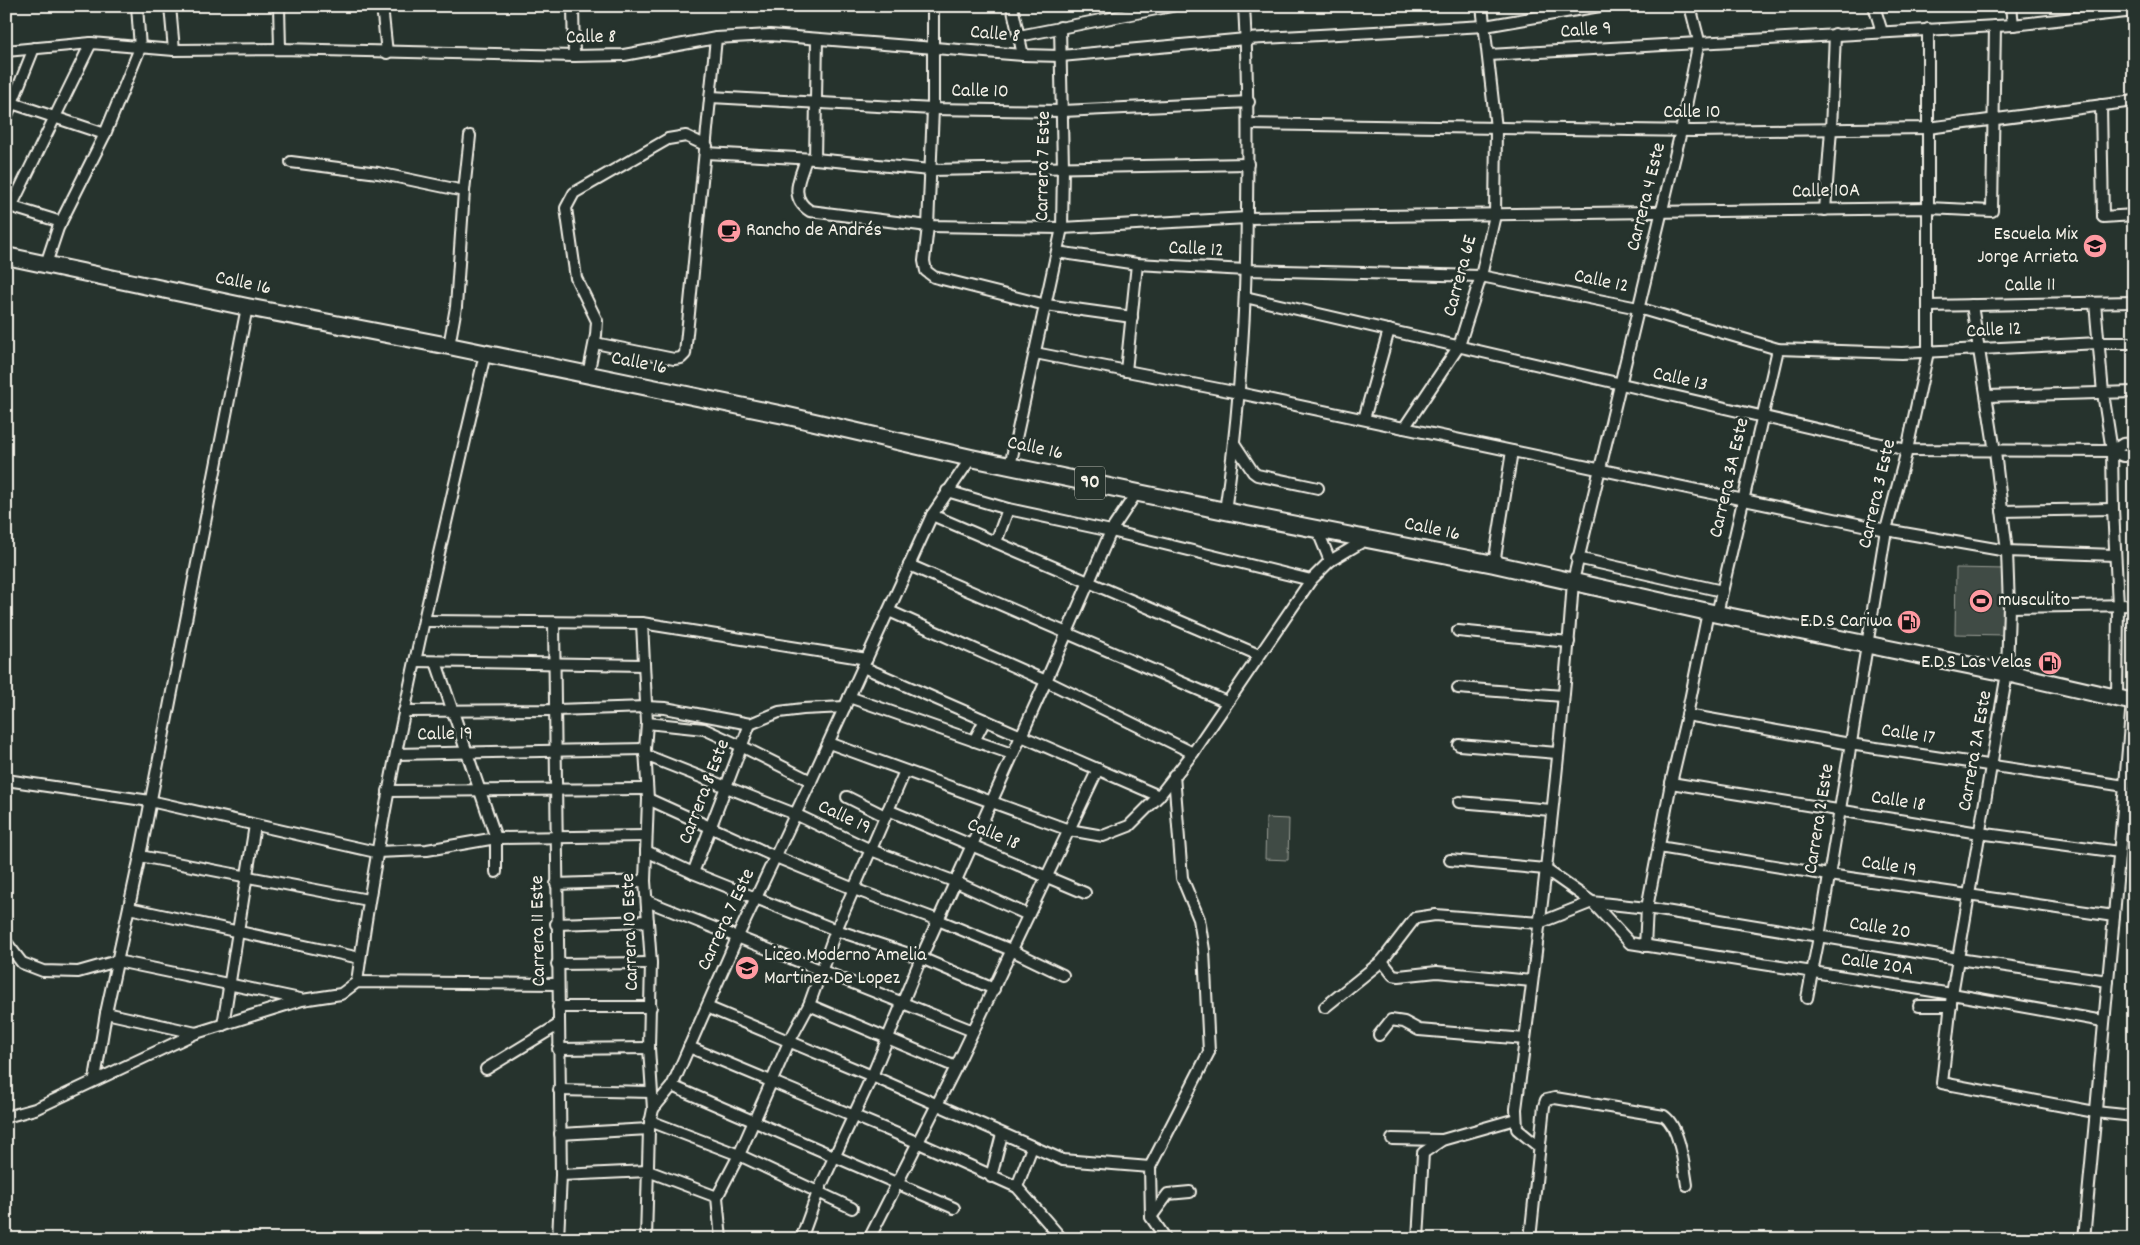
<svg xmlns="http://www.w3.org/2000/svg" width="2140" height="1245" font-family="Dekko,sans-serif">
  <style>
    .green { fill: #414b45; stroke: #9a9e96 }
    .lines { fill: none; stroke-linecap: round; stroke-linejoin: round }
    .minor-casing { stroke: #f4f1e8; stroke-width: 14 }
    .trunk-casing { stroke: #f4f1e8; stroke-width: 20 }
    .minor { stroke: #26332d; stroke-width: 10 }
    .trunk { stroke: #26332d; stroke-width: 16 }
    .labels { text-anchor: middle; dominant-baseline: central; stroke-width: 5; stroke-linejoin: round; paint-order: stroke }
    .shield { fill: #26332d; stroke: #b6b8b0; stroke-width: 1 }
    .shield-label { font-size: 19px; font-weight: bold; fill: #f4f1e8 }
    .street-label { font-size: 20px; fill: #f4f1e8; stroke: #26332d }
    .poi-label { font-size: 20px; fill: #f4f1e8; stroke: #26332d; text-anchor: start }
  </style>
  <rect width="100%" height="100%" fill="#26332d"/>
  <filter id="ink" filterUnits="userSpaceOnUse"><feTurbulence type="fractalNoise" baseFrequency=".02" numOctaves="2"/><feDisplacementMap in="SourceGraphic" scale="10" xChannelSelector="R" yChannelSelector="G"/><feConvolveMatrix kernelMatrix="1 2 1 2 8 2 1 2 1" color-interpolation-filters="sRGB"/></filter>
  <g filter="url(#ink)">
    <g class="green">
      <polygon points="1956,568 2006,569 2005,635 1955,634"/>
      <polygon points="1266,818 1289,819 1288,860 1265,859"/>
    </g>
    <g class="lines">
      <g class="minor-casing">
        <g id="minor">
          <polyline points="170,6 174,50"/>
          <polyline points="279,6 280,49"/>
          <polyline points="382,6 387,53"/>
          <polyline points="573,6 574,56"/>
          <polyline points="933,6 933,109 928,226 924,261 926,271 934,277 1046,305 1132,317"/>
          <polyline points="1012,6 1023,55"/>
          <polyline points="1874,6 1882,32"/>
          <polyline points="2011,6 2013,25"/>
          <polyline points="1019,36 1172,6"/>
          <polyline points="6,51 91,43 174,50 280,49 574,56 624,55 716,38 770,35 1023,55 1061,56 1246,39 1485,26 1600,6"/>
          <polyline points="1489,55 2013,25 2134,11"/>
          <polyline points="711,97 933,109 1063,111 1249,102"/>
          <polyline points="6,101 105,134"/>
          <polyline points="2101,105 2103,217 2134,215"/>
          <polyline points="6,118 34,48"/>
          <polyline points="1248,124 1693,131 1928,128 2134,101"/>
          <polyline points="706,153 815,159 930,170 1248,164"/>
          <path d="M806,159C800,178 788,197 810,211L928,226L1062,228L1247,218L1928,208L1992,211L1995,26"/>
          <polyline points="815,159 817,39"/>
          <polyline points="291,162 378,173 464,191"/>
          <polyline points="6,205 61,222"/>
          <polyline points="11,207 91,43"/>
          <polyline points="1825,210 1831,129 1835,34"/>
          <polyline points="1057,252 1137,264 1246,270 1481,276 1638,308 1778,349 1902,353 2099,343 2134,343"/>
          <polyline points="46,264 58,228 105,134 140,48 137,6"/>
          <polyline points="1245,297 1907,450 2112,451 2123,456 2134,456"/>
          <polyline points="2095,303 2103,393 2112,451 2113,509 2118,605 2117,698"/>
          <polyline points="1972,305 1995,452 2007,551 2009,607 2007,673 1952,994 1942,1083 2095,1112 2134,1116"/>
          <polyline points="1928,306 2134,302"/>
          <polyline points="595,343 674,359 681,358 685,354 716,38"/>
          <polyline points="449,346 456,307 464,191 470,136"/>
          <polyline points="1035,353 1239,393 1886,530 2007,551 2114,555"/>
          <polyline points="1126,371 1137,264"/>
          <polyline points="588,375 596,335 597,321 576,278 566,208 574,193 668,139 686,136 707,146"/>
          <polyline points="1987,396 2134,392"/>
          <polyline points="1364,419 1389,330"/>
          <polyline points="1404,428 1459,346 1481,276 1495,215 1496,128 1482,6"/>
          <polyline points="1234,443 1253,472 1257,475 1318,488"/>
          <polyline points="2112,451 2123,444 2134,443"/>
          <polyline points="1010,466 1062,228 1063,167 1060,27"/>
          <polyline points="947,491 1008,509 1111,531 1311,580"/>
          <path d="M1225,511C1240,411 1246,309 1247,208C1248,140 1248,74 1244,6"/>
          <polyline points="2002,511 2113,509"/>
          <polyline points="932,515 1259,655"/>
          <polyline points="1317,529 1330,561"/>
          <polyline points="996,542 1008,509"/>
          <polyline points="1577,558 1722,591"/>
          <polyline points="1494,564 1512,451"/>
          <polyline points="909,565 1227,702"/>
          <polyline points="2009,607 2134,605"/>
          <polyline points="889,611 1046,681 1193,753"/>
          <polyline points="1717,614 1778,349"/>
          <polyline points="424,621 642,623 867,659"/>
          <polyline points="554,623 561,1175 558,1239"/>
          <polyline points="642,623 647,723 645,749 648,799 645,881 651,963 649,1048 653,1109 649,1129 646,1239"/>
          <polyline points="1458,631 1569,642"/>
          <polyline points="415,661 643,665"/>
          <polyline points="436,662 496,838 496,872"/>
          <polyline points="863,667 1159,796"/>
          <polyline points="1458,688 1563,696"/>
          <polyline points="849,697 1012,754"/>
          <polyline points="404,711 556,710 646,707 665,708 750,724 779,712 803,709 845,707"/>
          <polyline points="1687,715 1850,744 2125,786"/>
          <polyline points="647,723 704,729 741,746 811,781"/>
          <polyline points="974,741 985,720"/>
          <polyline points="829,743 1069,830 1103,836 1129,826 1159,796 1193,753 1311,580 1330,561 1367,539"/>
          <polyline points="1459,745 1557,753"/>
          <polyline points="396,754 645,749"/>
          <polyline points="645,755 795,814 871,850 956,882 1028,915"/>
          <polyline points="6,780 150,801 376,852 427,850 496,838 646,836"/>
          <polyline points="1671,783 1979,833 2119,852"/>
          <polyline points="388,791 647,789"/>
          <polyline points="847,797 885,816"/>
          <polyline points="648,799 776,857 854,889 938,920 1011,950 1063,975"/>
          <polyline points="1459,802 1551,810"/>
          <polyline points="888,810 1085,893"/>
          <polyline points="1659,847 1829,875 2114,916"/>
          <polyline points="646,851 693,873 836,930 921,958 994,989"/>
          <polyline points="140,856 368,900"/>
          <polyline points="1450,860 1545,869 1592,902 1630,943 1952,994 2103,1021"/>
          <polyline points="693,873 750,724"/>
          <polyline points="556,884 645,881"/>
          <polyline points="647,901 973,1031"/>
          <polyline points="129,908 360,958"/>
          <polyline points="556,924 648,921"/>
          <polyline points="6,942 22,963 43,971 78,972 117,961 300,999"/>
          <polyline points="1645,946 1647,908 1671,783 1687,715 1708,612"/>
          <polyline points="1382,961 1393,975 1399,976 1437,972 1532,981"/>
          <polyline points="557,964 651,963"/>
          <path d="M357,982C386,770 437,562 485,354"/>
          <polyline points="1807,998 1819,937 1886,530 1907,450 1928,352 1928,29"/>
          <polyline points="809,1005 956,1067"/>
          <polyline points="1919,1006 1951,1006"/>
          <polyline points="558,1007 651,1007"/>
          <polyline points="707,1007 872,1076 1063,1160 1150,1167 1151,1217 1166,1239"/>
          <polyline points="1325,1007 1382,961 1415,918 1435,915 1539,923 1592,902 1647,908 1958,959 2108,981"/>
          <polyline points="106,1013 196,1033"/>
          <polyline points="223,1025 255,825"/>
          <polyline points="1379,1035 1391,1020 1404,1022 1419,1030 1525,1039"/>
          <polyline points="689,1047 919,1143 1017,1187 1062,1239"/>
          <polyline points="558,1049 649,1048"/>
          <polyline points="486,1069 558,1025"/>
          <polyline points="95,1079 106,1013 140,856 247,307"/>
          <polyline points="672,1086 954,1208"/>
          <polyline points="559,1090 651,1092"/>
          <polyline points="653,1109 672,1086 737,938 811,781 932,515 971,458"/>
          <polyline points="6,1117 35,1109 196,1033 302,1000 341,994 357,982 557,984"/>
          <polyline points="650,1121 739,1155 852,1208"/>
          <polyline points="560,1134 649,1129"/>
          <polyline points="1392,1139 1442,1140"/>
          <path d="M1539,1147L1517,1129L1516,1109C1539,933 1561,757 1573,581L1681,131L1699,41L1690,6"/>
          <polyline points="1150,1167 1209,1052 1204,950 1199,919 1182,878 1174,775"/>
          <polyline points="561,1175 648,1171 717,1197"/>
          <polyline points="991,1177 1002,1134"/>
          <polyline points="1017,1187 1032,1147"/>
          <polyline points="1151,1217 1168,1194 1190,1192"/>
          <polyline points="721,1239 717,1197 739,1155 789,1042 809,1005 836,930 905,771"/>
          <polyline points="801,1239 818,1192 872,1076 921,958 1046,681 1111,531 1137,492"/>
          <polyline points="869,1239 956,1067 1098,769"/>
          <polyline points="1418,1239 1423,1153 1442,1140 1516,1119"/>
          <path d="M1530,1239L1544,1106L1546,1100L1555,1098L1664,1116C1680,1127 1684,1167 1687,1185"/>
          <polyline points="2084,1239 2114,916 2132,701"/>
        </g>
      </g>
      <g class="trunk-casing">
        <polyline id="trunk" points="6,256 247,307 449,346 784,415 971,458 1225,511 1494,564 1717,614 2007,673 2134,702"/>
      </g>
      <use href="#minor" class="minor"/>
      <use href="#trunk" class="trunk"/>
    </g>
  </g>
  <defs>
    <g id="cafe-disc" transform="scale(1.25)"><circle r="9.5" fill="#ff9aa2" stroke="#26332d"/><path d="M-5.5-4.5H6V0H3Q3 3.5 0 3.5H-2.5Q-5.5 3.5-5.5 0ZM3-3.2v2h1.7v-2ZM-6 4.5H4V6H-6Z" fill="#111"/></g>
    <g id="school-disc" transform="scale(1.25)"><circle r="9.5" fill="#ff9aa2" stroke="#26332d"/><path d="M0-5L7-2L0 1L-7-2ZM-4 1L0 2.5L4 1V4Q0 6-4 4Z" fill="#111"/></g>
    <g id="stadium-disc" transform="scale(1.25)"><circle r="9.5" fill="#ff9aa2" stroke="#26332d"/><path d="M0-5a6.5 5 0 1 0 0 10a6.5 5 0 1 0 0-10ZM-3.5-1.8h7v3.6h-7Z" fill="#111"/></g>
    <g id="fuel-disc" transform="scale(1.25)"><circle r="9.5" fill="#ff9aa2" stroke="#26332d"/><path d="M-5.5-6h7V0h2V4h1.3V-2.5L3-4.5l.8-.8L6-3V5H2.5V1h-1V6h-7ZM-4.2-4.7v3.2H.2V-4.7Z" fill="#111"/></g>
  </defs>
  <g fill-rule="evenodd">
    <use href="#cafe-disc" x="729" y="231"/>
    <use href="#school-disc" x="2095" y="246"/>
    <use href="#stadium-disc" x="1981" y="601"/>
    <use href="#fuel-disc" x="1909" y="622"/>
    <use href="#fuel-disc" x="2050" y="663"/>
    <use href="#school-disc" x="747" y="968"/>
  </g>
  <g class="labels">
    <rect class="shield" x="1075" y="466.5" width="30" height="33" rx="4"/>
    <g class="shield-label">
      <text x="1090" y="483">90</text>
    </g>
    <g class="street-label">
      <text transform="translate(1586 31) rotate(-4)">Calle 9</text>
      <text transform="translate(995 35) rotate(5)">Calle 8</text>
      <text transform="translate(591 38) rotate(-1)">Calle 8</text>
      <text transform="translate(980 92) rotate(1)">Calle 10</text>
      <text x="1692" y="113">Calle 10</text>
      <text transform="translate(1044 166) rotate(-89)">Carrera 7 Este</text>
      <text transform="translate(1826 192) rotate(-1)">Calle 10A</text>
      <text transform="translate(1647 197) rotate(-76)">Carrera 4 Este</text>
      <text transform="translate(1196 250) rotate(3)">Calle 12</text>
      <text transform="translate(1461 276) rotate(-75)">Carrera 6E</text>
      <text transform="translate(1601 282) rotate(12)">Calle 12</text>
      <text transform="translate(243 284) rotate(12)">Calle 16</text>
      <text transform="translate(2030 286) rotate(-1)">Calle 11</text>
      <text transform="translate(1994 331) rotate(-3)">Calle 12</text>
      <text transform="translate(639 364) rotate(11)">Calle 16</text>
      <text transform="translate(1680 380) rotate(13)">Calle 13</text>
      <text transform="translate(1035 449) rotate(12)">Calle 16</text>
      <text transform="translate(1730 478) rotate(-77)">Carrera 3A Este</text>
      <text transform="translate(1878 494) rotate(-77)">Carrera 3 Este</text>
      <text transform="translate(1432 530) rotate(12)">Calle 16</text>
      <text transform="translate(445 735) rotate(-1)">Calle 19</text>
      <text transform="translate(1908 735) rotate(9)">Calle 17</text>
      <text transform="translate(1976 751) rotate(-80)">Carrera 2A Este</text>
      <text transform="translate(705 792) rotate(-69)">Carrera 8 Este</text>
      <text transform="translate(1898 802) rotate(9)">Calle 18</text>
      <text transform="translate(844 818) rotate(25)">Calle 19</text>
      <text transform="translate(1820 819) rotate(-81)">Carrera 2 Este</text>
      <text transform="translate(993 835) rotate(23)">Calle 18</text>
      <text transform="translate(1889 867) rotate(9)">Calle 19</text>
      <text transform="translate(727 920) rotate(-65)">Carrera 7 Este</text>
      <text transform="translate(1880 929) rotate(9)">Calle 20</text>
      <text transform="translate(539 931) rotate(-91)">Carrera 11 Este</text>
      <text transform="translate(631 932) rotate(-92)">Carrera 10 Este</text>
      <text transform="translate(1877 965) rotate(8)">Calle 20A</text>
    </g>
    <g class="poi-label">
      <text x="746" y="231">Rancho de Andrés</text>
      <text x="2078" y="235" text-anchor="end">Escuela Mix<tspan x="2078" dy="23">Jorge Arrieta</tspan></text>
      <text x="1998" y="601">musculito</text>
      <text x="1892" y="622" text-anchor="end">E.D.S Cariwa</text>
      <text x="2032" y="663" text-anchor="end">E.D.S Las Velas</text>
      <text x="764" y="956">Liceo Moderno Amelia<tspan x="764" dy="23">Martinez De Lopez</tspan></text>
    </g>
  </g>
  <rect width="2140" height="1245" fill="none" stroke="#26332d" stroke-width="25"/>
  <rect x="12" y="12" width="2115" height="1220" fill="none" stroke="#f4f1e8" stroke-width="2" filter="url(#ink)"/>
</svg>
